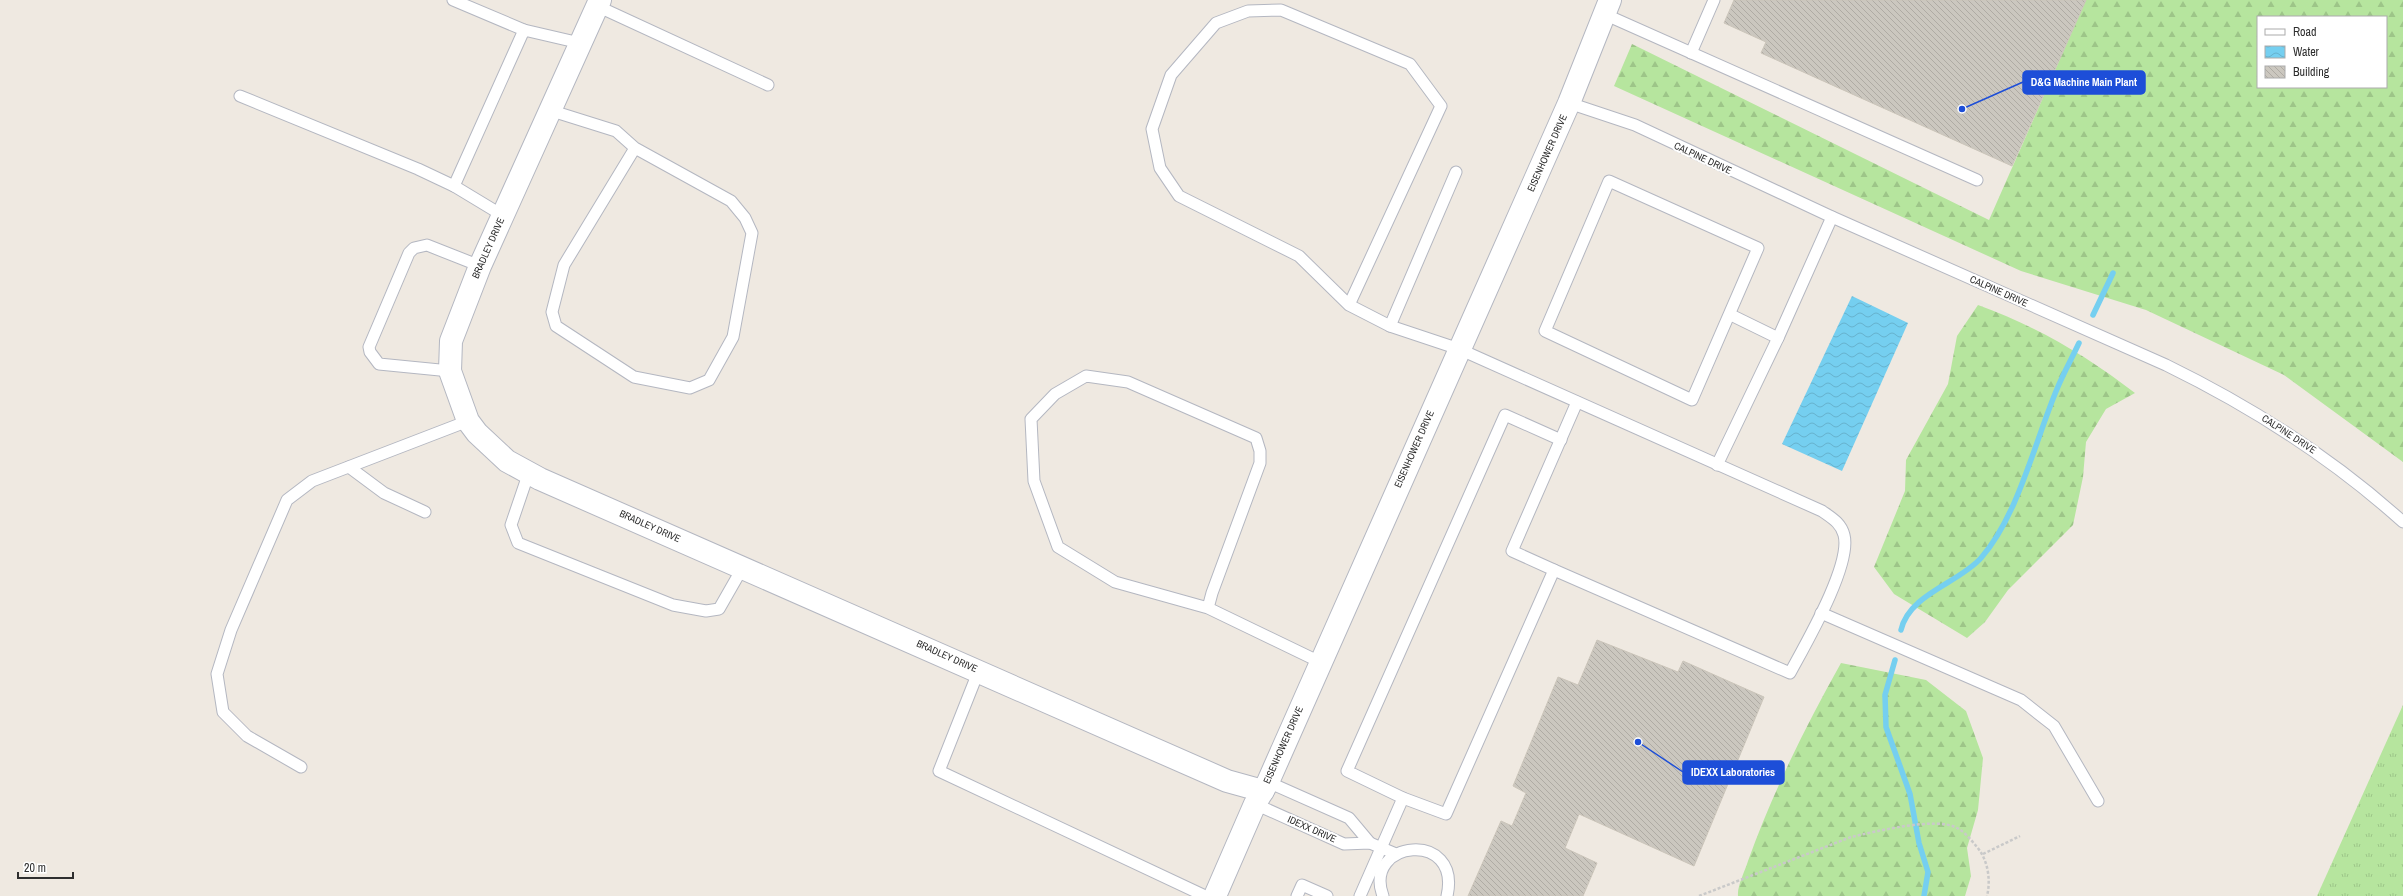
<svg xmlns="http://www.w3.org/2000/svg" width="2403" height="896" font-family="'Archivo Narrow',sans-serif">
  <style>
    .grass { fill: url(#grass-tufts) }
    .forest { fill: url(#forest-firs); fill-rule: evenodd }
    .water { fill: url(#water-waves) }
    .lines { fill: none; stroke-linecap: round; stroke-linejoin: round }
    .stream { stroke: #75cff0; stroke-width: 5.5 }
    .building { fill: url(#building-back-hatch); stroke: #cbc5ba }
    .lane-casing { stroke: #b4b7c1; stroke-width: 13 }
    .street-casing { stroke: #b4b7c1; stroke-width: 24 }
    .secondary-casing { stroke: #b4b7c1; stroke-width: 24 }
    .path { stroke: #c9c9c9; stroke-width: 2.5; stroke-dasharray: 3 2; stroke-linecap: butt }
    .lane { stroke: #fff; stroke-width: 11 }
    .street { stroke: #fff; stroke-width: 22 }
    .secondary { stroke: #fff; stroke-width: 22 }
    .labels { text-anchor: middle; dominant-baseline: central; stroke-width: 4; stroke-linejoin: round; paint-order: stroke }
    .street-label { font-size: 10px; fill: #2e2e2e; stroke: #fff }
    .leader { fill: none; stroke: #1d4ed8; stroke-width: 1.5 }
    .callout-dot { fill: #1d4ed8; stroke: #fff; stroke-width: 1.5 }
    .callout { fill: #1d4ed8; stroke: #1d4ed8; stroke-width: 1.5 }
    .callout-label { font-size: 11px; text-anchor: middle; font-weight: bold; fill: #fff }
  </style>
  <defs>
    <pattern id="grass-tufts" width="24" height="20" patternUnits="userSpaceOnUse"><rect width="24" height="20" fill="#b6e59e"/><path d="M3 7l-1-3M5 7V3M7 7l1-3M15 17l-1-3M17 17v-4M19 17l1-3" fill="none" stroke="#9dc588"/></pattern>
    <pattern id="forest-firs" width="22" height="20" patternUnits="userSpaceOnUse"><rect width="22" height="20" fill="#b6e59e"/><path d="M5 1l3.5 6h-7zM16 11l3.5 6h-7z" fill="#9dc588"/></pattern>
    <pattern id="water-waves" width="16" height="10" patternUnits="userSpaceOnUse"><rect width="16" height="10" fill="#75cff0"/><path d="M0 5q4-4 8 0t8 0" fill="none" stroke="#66b2ce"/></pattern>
    <pattern id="building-back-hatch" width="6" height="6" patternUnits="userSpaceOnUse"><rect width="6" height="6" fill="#cbc7bf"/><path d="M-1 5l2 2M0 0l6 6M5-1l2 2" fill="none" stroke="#afaba4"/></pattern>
  </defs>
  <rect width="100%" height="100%" fill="#efe9e1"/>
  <polygon class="grass" points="2403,705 2403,896 2317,896"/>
  <g class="forest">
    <path d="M2086,0H2403V462L2284,375L2146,310L2021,271L1614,86L1632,44L1989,220ZM2258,17H2386V87H2258Z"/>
    <path d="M1978,305C2036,326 2086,355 2135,393L2106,409L2086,442L2083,477L2073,525L2008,590L1985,622L1967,638L1894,594L1874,567L1905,491L1906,460L1948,384L1957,336Z"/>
    <path d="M1841,663L1926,680L1966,711L1983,758L1978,810L1967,848L1971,876L1965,896H1738C1737,886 1745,871 1748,861C1773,792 1805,727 1841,663Z"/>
  </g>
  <polygon class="water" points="1852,296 1908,323 1842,471 1782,444"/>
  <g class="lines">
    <g class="stream">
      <polyline points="2093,315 2113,273"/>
      <path d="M1901,630C1909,594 1959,583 1981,558C2018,516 2035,441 2057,389C2063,374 2072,358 2079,343"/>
      <polyline points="1895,660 1885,695 1886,727 1910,794 1919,843 1928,872 1924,896"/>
    </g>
  </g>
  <g class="building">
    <polygon points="1734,0 2086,0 2012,166 1761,53 1766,42 1724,23"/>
    <polygon points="1597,640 1678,672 1683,661 1764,697 1694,866 1579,814 1565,848 1597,863 1583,896 1468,896 1501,821 1512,826 1526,793 1513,786 1558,677 1578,685"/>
  </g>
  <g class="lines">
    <g class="lane-casing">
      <g id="lane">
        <polyline points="453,0 524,30"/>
        <polyline points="597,6 768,85"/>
        <polyline points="1604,14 1977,180"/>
        <polyline points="1691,53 1714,0"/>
        <polyline points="240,96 418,169 454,186"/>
        <path d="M1569,103L1635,125L1832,217L2166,365C2252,407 2331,457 2403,522"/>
        <polyline points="549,110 616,131 635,148 731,201 745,218 752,233 733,337 709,380 690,388 634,377 556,326 552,312 564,265 635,148"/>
        <polygon points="1609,181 1758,248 1692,400 1545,331"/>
        <polyline points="502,215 454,186 524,30 580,43"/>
        <path d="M1349,305L1441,106L1410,64L1281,10L1248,11L1216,23L1171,75L1152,129L1160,168L1179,196L1299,256L1349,305L1390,326L1459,349L1822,511C1832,518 1841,523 1844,535C1852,565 1805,645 1790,673L1554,570L1446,814L1403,798L1347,771L1505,415L1561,440"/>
        <polyline points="1731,315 1778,338"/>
        <polyline points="1390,326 1456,172"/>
        <polyline points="450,371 379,364 370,352 369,347 409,253 414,248 427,245 480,266"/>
        <polyline points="1717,465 1778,338 1832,217"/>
        <polyline points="349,467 384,493 425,512"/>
        <polyline points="529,472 511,525 518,543 673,605 706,611 719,609 743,567"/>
        <polyline points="1554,570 1512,551 1577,402"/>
        <polyline points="1208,608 1115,582 1058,547 1034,481 1031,419 1055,394 1086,376 1128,382 1256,438 1260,451 1260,463 1212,593 1208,608 1320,662"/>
        <polyline points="1821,613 2021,700 2054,726 2098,801"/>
        <polyline points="979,670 939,771 1205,896"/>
        <polyline points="301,767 247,736 223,712 217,674 231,630 287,500 312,481 468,421"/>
        <polyline points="1268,782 1349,818 1370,843"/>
        <polyline points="1255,804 1344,844 1370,843 1396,854"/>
        <polyline points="1297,896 1302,885 1327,896"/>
        <polyline points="1360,896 1403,798"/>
        <path d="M1383,896C1362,840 1462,829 1447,896"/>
      </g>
    </g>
    <g class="street-casing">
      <polyline id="street" points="600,0 480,266 451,341 450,371 468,421 477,433 507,461 540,479 1227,781 1263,791"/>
    </g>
    <g class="secondary-casing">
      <polyline id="secondary" points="1215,896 1255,804 1268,782 1569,103 1610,0"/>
    </g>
    <g class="path">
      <polyline points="1983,854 2020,836"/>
      <path d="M1699,896L1851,837C1874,832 1936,816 1957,828C1965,832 1971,840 1977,847C1988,860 1991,880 1987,896"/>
    </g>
    <use href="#lane" class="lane"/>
    <use href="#street" class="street"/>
    <use href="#secondary" class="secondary"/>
  </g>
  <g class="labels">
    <g class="street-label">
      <text transform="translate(1547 153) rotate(-66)">EISENHOWER DRIVE</text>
      <text transform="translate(1703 158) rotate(25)">CALPINE DRIVE</text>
      <text transform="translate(488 248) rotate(-66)">BRADLEY DRIVE</text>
      <text transform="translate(1999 291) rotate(24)">CALPINE DRIVE</text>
      <text transform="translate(2289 434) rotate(33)">CALPINE DRIVE</text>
      <text transform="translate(1414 449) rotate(-66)">EISENHOWER DRIVE</text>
      <text transform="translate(650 526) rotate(24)">BRADLEY DRIVE</text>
      <text transform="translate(947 656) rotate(24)">BRADLEY DRIVE</text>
      <text transform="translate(1283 745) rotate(-66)">EISENHOWER DRIVE</text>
      <text transform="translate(1312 829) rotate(24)">IDEXX DRIVE</text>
    </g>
  </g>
  <path class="leader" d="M1962 109L2023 82M1638 742L1683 772"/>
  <g class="callout-dot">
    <circle cx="1962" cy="109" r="4"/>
    <circle cx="1638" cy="742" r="4"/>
  </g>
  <g class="callout">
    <rect x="2023" y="71" width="122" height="23" rx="4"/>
    <rect x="1683" y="761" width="101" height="23" rx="4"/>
  </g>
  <g class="callout-label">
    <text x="2084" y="86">D&amp;G Machine Main Plant</text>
    <text x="1733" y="776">IDEXX Laboratories</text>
  </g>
  <rect x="2257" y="16" width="130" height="72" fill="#ffffff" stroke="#ababab"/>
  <rect x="2265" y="29" width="20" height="6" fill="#ffffff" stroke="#ababab"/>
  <text x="2293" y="36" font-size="12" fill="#2e2e2e">Road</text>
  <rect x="2265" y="46" width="20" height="12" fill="url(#water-waves)" stroke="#ababab"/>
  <text x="2293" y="56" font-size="12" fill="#2e2e2e">Water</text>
  <rect x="2265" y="66" width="20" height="12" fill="url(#building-back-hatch)" stroke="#ababab"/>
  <text x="2293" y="76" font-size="12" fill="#2e2e2e">Building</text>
  <path d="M18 872v6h55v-6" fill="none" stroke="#2e2e2e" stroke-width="2"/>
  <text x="24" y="872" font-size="12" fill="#2e2e2e" stroke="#ffffff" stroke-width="3" paint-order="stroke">20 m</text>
</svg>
